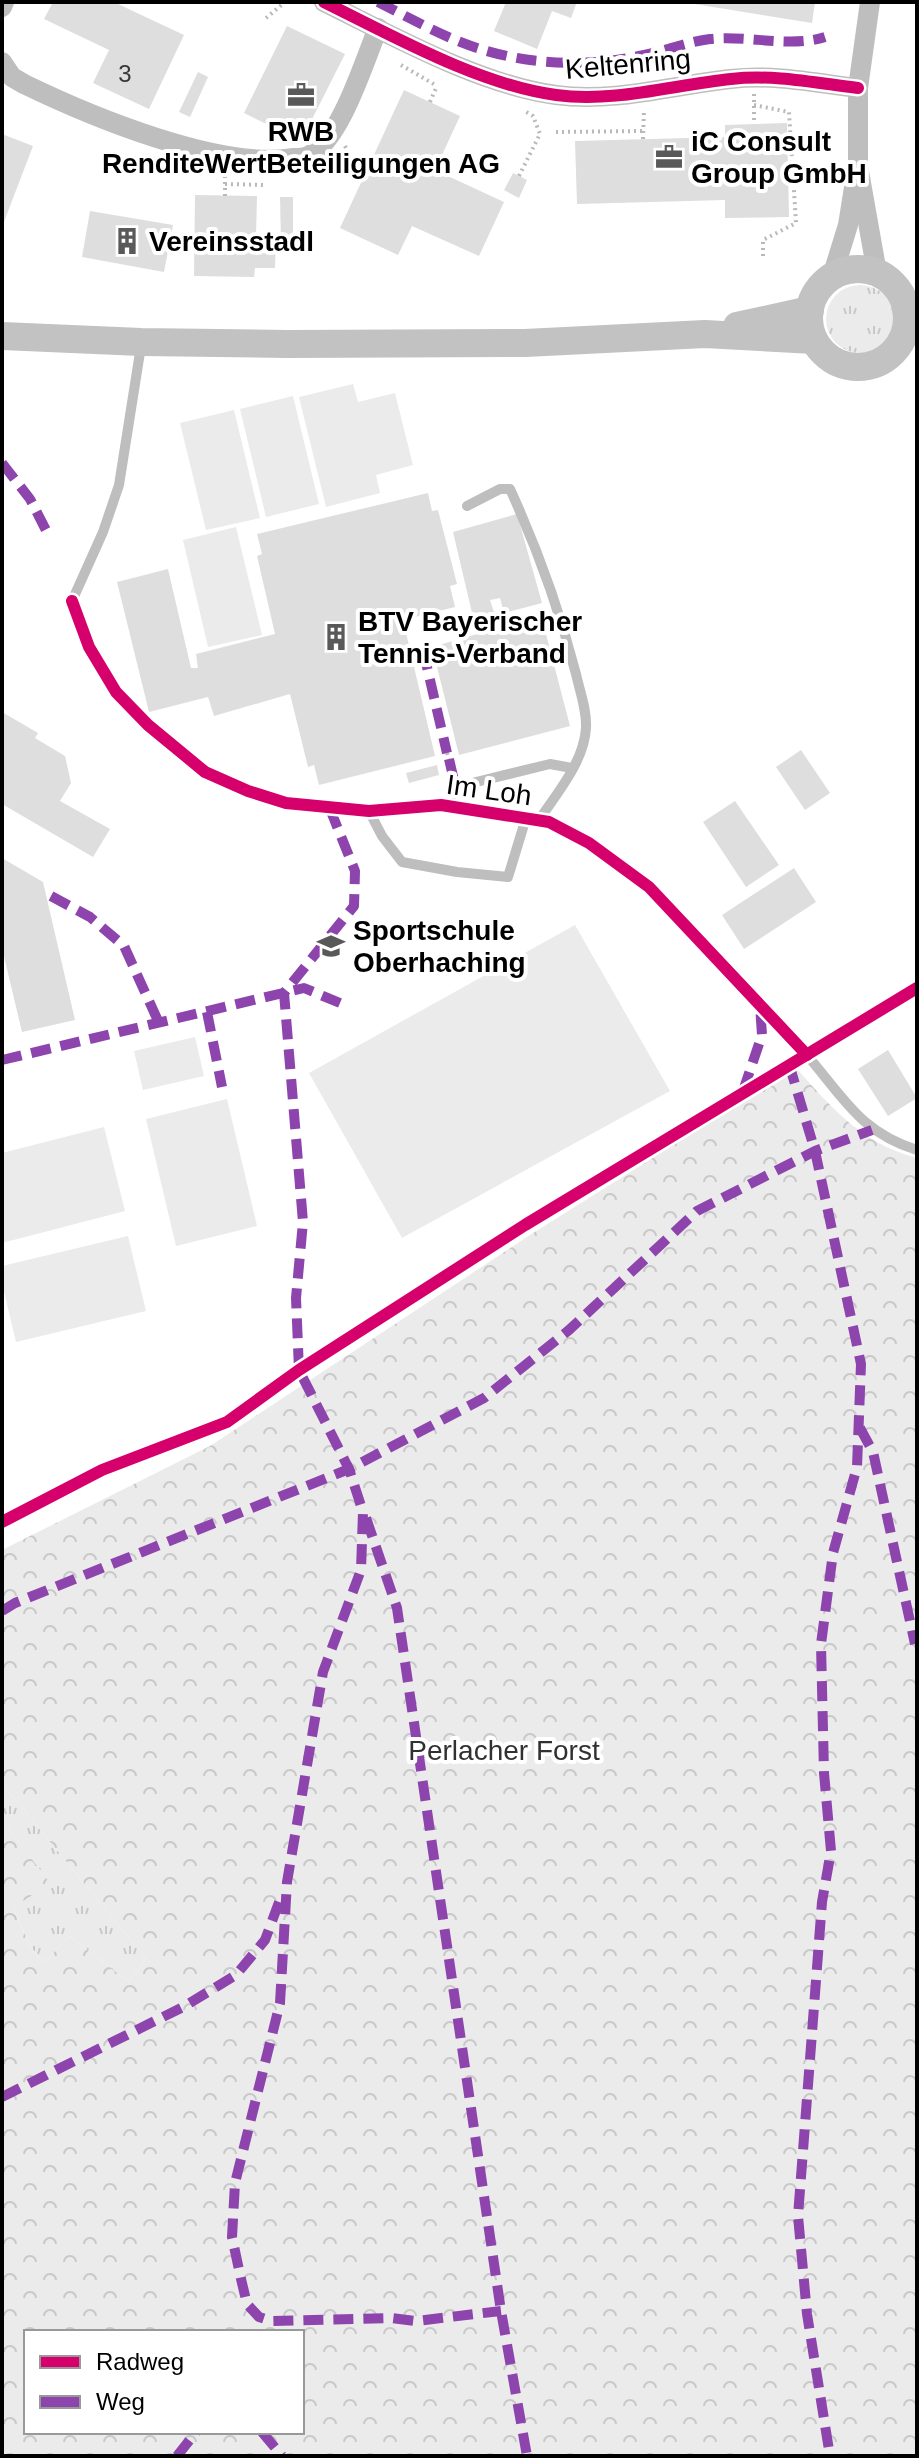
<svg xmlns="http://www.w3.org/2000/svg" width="919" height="2458" font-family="Helvetica,sans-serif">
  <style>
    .grass { fill: url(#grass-tufts) }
    .forest { fill: url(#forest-crowns); fill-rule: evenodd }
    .park { fill: #ebebeb }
    .building { fill: #dedede }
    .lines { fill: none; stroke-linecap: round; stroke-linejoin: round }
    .path { stroke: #b9b9b9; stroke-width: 4; stroke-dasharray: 2 4; stroke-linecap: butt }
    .service { stroke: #bebebe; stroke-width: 10 }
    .minor { stroke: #bebebe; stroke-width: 20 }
    .secondary { stroke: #c2c2c2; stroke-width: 28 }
    .quiet { stroke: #8e44ad; stroke-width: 10; stroke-dasharray: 20 10; stroke-linecap: butt }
    .cycleway-casing { stroke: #fff; stroke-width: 17 }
    .cycleway { stroke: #d6006c; stroke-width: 12 }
    .labels { text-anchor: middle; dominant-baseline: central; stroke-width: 8; stroke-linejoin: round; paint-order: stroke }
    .number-label { font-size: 24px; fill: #383838 }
    .street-label { font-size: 28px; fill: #000; stroke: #fff }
    .poi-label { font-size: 28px; font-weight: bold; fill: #000; stroke: #fff; text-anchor: start }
    .park-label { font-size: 28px; fill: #313131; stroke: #fff }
  </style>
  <defs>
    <pattern id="grass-tufts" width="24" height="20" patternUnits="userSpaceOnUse" patternTransform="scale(2)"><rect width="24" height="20" fill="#ebebeb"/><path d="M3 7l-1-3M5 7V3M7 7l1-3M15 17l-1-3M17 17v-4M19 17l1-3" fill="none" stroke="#c8c8c8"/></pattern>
    <pattern id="forest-crowns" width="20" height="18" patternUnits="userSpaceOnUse" patternTransform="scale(2)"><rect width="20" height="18" fill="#ebebeb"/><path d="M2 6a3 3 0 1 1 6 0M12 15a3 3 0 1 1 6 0" fill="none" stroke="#c8c8c8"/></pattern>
  </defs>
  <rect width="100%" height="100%" fill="#fff"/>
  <g class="grass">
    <circle cx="860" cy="319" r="34"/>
    <polygon points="2,1783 146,1959 129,1982 69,1936 44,1963 30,1946 13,1908 49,1882 2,1820"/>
  </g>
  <path class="forest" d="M796,1068C833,1109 861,1143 917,1158V2456H2V1820L50,1883L13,1908L30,1946L44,1963L69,1936L129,1982L146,1959L2,1783V1550L210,1446L530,1235ZM26,2332H302V2432H26Z"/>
  <g class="park">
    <polygon points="353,384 358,402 395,393 413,465 376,475 380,493 326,507 299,397"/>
    <polygon points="293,396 319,504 266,517 240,409"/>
    <polygon points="234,410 260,518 206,530 180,423"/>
    <polygon points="236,527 262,635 208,647 183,540"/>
    <polygon points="575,925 670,1091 402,1238 309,1073"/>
    <polygon points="195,1037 204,1076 143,1090 134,1051"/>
    <polygon points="227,1099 257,1226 176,1246 146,1119"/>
    <polygon points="104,1127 125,1211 2,1243 2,1153"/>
    <polygon points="128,1236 146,1311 16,1342 2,1283 2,1266"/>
  </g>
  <g class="building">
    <polygon points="53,2 119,2 118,4 184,35 149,109 93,83 109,50 44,19"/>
    <polygon points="506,2 577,2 571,18 552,11 537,49 494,31"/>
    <polygon points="682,2 815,2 812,23"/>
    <polygon points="287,26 345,54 301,141 244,113"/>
    <polygon points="198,72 208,77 190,117 179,112"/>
    <polygon points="404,90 460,116 435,170 504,202 479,256 412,226 398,255 340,228"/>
    <polygon points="787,123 789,217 725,218 725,200 577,204 575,141 725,137 725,125"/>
    <polygon points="2,134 33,146 2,227"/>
    <polygon points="513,173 527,180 519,198 504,190"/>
    <polygon points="195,195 257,196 256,236 276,237 275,268 255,268 254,277 194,276"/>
    <polygon points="280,197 293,197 293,243 281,242"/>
    <polygon points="90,211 173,225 164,272 82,257"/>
    <polygon points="428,493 432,511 438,510 457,584 450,586 455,607 403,620 435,756 319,785 314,765 308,767 290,694 214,716 208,697 149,712 117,582 168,569 191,668 198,668 196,654 275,634 257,556 262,554 257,534"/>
    <polygon points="517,514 542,603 504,613 500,598 490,600 499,627 541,615 570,726 459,755 432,647 477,634 453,532"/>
    <polygon points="2,712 38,733 35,738 65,756 71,783 60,801 110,829 93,857 2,804"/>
    <polygon points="801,750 830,793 805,810 776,767"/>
    <polygon points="437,765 439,775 409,783 406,773"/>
    <polygon points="735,801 779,865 746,887 703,822"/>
    <polygon points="2,858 43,882 75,1020 22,1032 2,948"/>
    <polygon points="794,868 816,902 744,949 722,915"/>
    <polygon points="888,1050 917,1098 888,1116 858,1069"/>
  </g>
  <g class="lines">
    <g class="path">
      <polyline points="266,18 285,2"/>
      <polyline points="401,65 437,86"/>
      <polyline points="754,94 754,124"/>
      <polyline points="430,102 437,86"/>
      <polyline points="754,105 789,112 796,223 763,240 763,257"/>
      <polyline points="556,132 644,131"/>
      <polyline points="643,139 644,110"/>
      <polyline points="345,146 353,162 367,170"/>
      <polyline points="519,176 540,134 533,116 523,110"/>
      <polyline points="225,184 266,185"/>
      <polyline points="225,196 225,174"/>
      <polyline points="447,753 449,759"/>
    </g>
    <g class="service">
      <path d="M141,346L119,485L103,532L72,601C84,633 95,666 117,693C179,771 271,816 371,810C395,809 420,804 443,806C465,807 487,812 509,816C522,818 538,818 551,823C622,853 676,914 727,969C753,997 779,1025 805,1053C843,1096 859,1132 917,1150"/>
      <path d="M467,506L500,489H510C537,548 560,612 576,674C580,692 587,710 586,728C584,762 557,793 539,820"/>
      <polyline points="472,783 550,764 572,768"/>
      <polyline points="369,811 382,836 402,862 457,872 508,877 526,818"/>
      <polyline points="807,1055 917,988"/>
    </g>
    <g class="minor">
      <path d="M324,2C393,36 480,85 556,95C614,103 673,85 731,79C774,74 816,83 858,88"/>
      <polyline points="870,2 858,88 858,166 877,273"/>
      <polyline points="2,7 4,2"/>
      <path d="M2,62L12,77L24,84C90,116 219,170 292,158C297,158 305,158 310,155C341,138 364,62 378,28"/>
      <polyline points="832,277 848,225 855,181"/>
    </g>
    <g class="secondary">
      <circle cx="858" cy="318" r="49"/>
      <polyline points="737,326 810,310"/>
      <polyline points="2,336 141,342 287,344 525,343 705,334 814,340"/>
    </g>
    <g class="quiet">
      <path d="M378,2C410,18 443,37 477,48C529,65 586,67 639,56C663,52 686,42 710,39C747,35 791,48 825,37"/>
      <polyline points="2,463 30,499 49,536"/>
      <polyline points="423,650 447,753"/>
      <polyline points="449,759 455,785 450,807"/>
      <polyline points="330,809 355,871 354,906 284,993 303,1222 296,1298 299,1370 349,1469 363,1512 361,1570 323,1672 287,1882 280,2003 235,2183 232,2237 241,2279 247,2304 259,2317 271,2321 391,2318 416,2321 501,2311"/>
      <polyline points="51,896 90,917 124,946 159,1023"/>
      <polyline points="207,1012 222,1087"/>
      <polyline points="2,1060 304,988 340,1003"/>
      <polyline points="789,1064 815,1151 861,1364 857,1467 833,1553 821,1644 824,1773 831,1851 822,1902 798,2216 807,2314 830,2456"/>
      <polyline points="743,1091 762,1035 760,1005"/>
      <polyline points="860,1428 873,1452 915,1644"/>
      <polyline points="366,1518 397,1608 501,2311 527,2456"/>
      <polyline points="2,1611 15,1603 349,1469 484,1398 569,1330 697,1211 815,1151 872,1130"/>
      <polyline points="2,2097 183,2007 236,1975 265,1940 281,1897"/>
      <polyline points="262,2432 282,2456"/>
      <polyline points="177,2456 196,2432"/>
    </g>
    <g class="cycleway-casing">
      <g id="cycleway">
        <path d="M324,2C393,36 480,85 556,95C614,103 673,85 731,79C774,74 816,83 858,88"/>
        <polyline points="72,601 89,647 116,692 148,725 205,772 248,791 286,803 369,811 441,805 549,822 589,843 649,887 807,1055"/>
        <polyline points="2,1522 102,1470 227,1422 299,1370 525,1225 917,988"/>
      </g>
    </g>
    <use href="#cycleway" class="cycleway"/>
  </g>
  <defs>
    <g id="office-bare" transform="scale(2.16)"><path d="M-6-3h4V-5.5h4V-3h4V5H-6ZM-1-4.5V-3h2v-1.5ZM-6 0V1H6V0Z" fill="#595959" stroke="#fff" stroke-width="2.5" paint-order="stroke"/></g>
    <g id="building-bare" transform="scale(2.16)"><path d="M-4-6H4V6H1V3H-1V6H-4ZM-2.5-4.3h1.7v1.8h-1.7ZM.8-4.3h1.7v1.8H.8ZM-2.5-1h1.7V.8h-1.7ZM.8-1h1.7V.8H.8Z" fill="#595959" stroke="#fff" stroke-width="2.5" paint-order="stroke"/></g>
    <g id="school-bare" transform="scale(2.16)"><path d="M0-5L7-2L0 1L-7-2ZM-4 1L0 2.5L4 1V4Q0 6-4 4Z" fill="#595959" stroke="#fff" stroke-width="2.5" paint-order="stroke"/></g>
  </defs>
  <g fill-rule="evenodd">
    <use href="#office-bare" x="301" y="95"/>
    <use href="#office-bare" x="669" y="157"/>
    <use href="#building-bare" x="127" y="241"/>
    <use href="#building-bare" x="336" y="637"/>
    <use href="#school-bare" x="331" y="946"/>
  </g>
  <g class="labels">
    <g class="number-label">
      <text x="125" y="73">3</text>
    </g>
    <g class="street-label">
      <text transform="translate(628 64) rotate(-5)">Keltenring</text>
      <text transform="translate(489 790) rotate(8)">Im Loh</text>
    </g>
    <g class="poi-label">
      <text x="301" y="131" text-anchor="middle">RWB<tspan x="301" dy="32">RenditeWertBeteiligungen AG</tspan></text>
      <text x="691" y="141">iC Consult<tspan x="691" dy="32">Group GmbH</tspan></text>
      <text x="149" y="241">Vereinsstadl</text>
      <text x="358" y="621">BTV Bayerischer<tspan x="358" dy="32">Tennis-Verband</tspan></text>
      <text x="353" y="930">Sportschule<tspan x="353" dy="32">Oberhaching</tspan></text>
    </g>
    <g class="park-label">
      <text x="504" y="1750">Perlacher Forst</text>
    </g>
  </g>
  <rect width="919" height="2458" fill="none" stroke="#000000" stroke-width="8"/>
  <rect x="24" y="2330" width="280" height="104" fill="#ffffff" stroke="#999999" stroke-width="2"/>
  <rect x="40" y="2356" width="40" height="12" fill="#d6006c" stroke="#999999" stroke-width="2"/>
  <text x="96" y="2370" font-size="24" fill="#000000">Radweg</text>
  <rect x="40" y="2396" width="40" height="12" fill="#8e44ad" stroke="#999999" stroke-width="2"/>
  <text x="96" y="2410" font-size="24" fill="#000000">Weg</text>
</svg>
